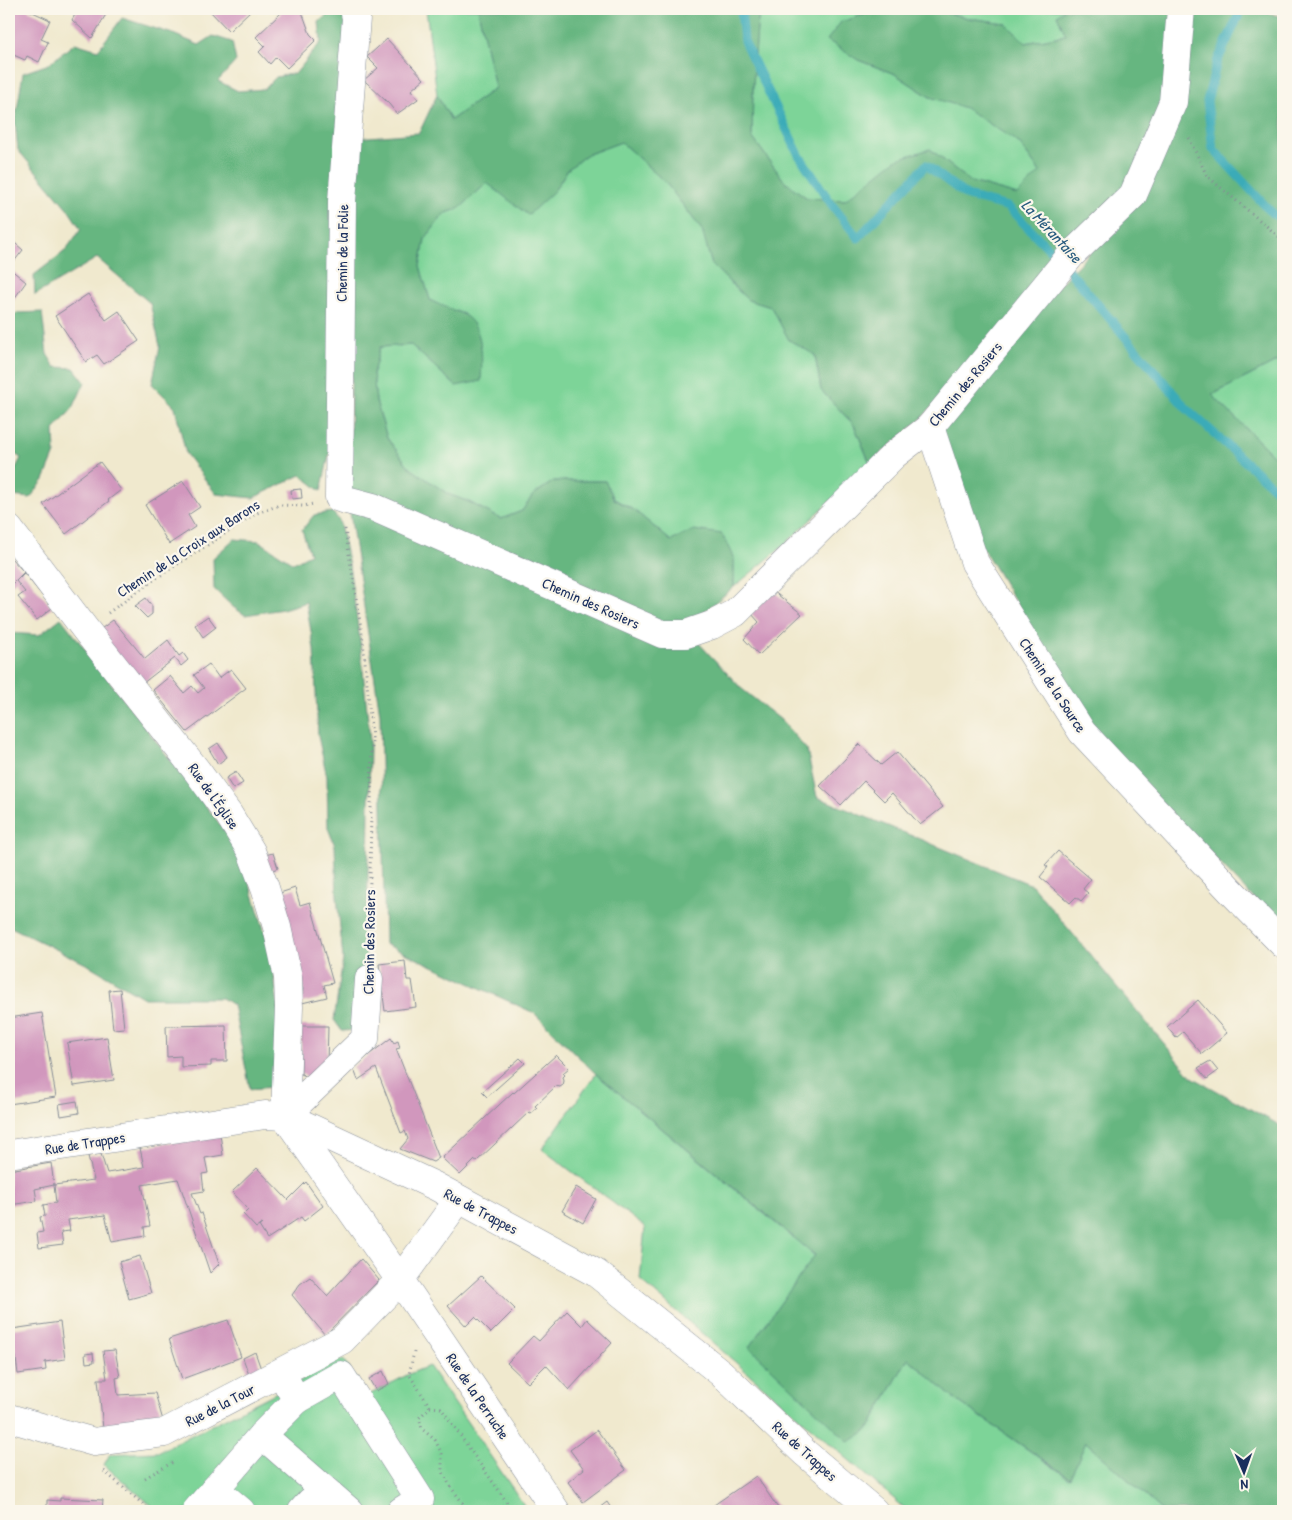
<svg xmlns="http://www.w3.org/2000/svg" width="1292" height="1520" font-family="'Patrick Hand',sans-serif">
  <style>
    .green { fill: #7dd498; stroke: #4c827b }
    .forest { fill: #66b680; stroke: #40726f }
    .lines { fill: none; stroke-linecap: round; stroke-linejoin: round }
    .stream { stroke: #3babb8; stroke-width: 9 }
    .building { fill: #d197bd }
    .minor-casing { stroke: #868c96; stroke-width: 29 }
    .path { stroke: #868c96; stroke-width: 3; stroke-dasharray: 1 4; stroke-linecap: butt }
    .minor { stroke: #fff; stroke-width: 28 }
    .labels { text-anchor: middle; dominant-baseline: central; stroke-width: 4.5; stroke-linejoin: round; paint-order: stroke }
    .street-label { font-size: 15px; fill: #1b2f5e; stroke: #fbf7ec }
    .water-label { font-size: 16px; font-style: italic; fill: #265a7e; stroke: #fbf7ec }
  </style>
  <rect width="100%" height="100%" fill="#fbf7ec"/>
  <filter id="ink" filterUnits="userSpaceOnUse"><feTurbulence type="fractalNoise" baseFrequency=".02" numOctaves="2"/><feDisplacementMap in="SourceGraphic" scale="10" xChannelSelector="R" yChannelSelector="G"/><feConvolveMatrix kernelMatrix="1 2 1 2 8 2 1 2 1" color-interpolation-filters="sRGB"/></filter>
  <filter id="wash" filterUnits="userSpaceOnUse"><feTurbulence type="fractalNoise" baseFrequency=".0096" numOctaves="4" result="noise"/><feDisplacementMap in="SourceGraphic" scale="20" xChannelSelector="R" yChannelSelector="G"/><feGaussianBlur stdDeviation="1.12" result="paint"/><feColorMatrix in="noise" values="0 0 0 0 0 0 0 0 0 0 0 0 0 0 0 0 0 1.4 0 .05"/><feComposite in="paint" operator="in"/></filter>
  <g filter="url(#wash)">
    <rect width="100%" height="100%" fill="#f0e9ce"/>
    <g class="green">
      <polygon points="426,9 478,9 495,88 451,120 437,95"/>
      <polygon points="760,9 881,9 842,22 858,60 895,74 930,97 965,107 1019,143 1040,172 1017,195 971,182 930,149 865,185 845,200 807,198 785,182 752,137 753,85 757,27"/>
      <polygon points="922,9 1065,9 1057,15 1066,35 1025,43 1005,23 968,18 940,11"/>
      <polygon points="621,142 666,183 702,230 712,265 748,300 771,307 789,339 815,355 821,390 854,425 870,463 781,548 734,587 734,559 694,530 671,541 634,510 614,499 605,481 554,481 533,495 522,511 501,519 469,502 448,494 410,468 387,438 376,401 373,373 380,347 411,345 456,386 464,314 442,307 430,300 420,266 425,239 444,214 460,208 486,183 554,191 568,169 586,155"/>
      <polygon points="1283,354 1283,465 1212,395 1282,359"/>
      <polygon points="596,1074 815,1256 749,1347 868,1430 908,1358 952,1397 1069,1478 1086,1442 1163,1511 908,1511 640,1280 645,1227 542,1149"/>
      <polygon points="343,1359 367,1396 409,1374 429,1366 528,1511 158,1511 104,1465 110,1454 158,1452"/>
    </g>
    <g class="forest">
      <polygon points="334,9 336,9 350,20 330,451 321,491 301,475 253,498 216,494 186,454 175,407 152,384 160,346 150,303 97,258 35,295 34,275 65,251 81,229 67,208 18,150 15,122 23,73 49,64 75,43 98,50 122,18 173,34 199,45 213,36 232,42 236,61 218,81 238,91 264,89 276,77 296,73 321,42 319,22"/>
      <path d="M478,9H760L757,27L753,85L752,137L785,182L807,198L845,200L897,159L930,149L971,182L1017,195L1040,172L1019,143L965,108L930,97L895,74L858,60L827,40L841,22L881,9H922L940,11L968,18L1005,23L1026,43L1066,35L1057,15L1065,9H1174L1163,106L1125,191L920,420L870,463L854,425L821,390L815,355L789,340L771,307L748,300L712,265L702,230L666,183L621,142L586,155L568,169L554,191L528,215L487,183L460,208L444,214L425,239L420,266L430,300C440,306 451,308 462,314C485,325 482,360 481,381L456,386L411,345L380,347L373,373L376,401L387,438L410,468L448,494L469,502L501,519L522,511L533,495L554,481H605L614,499L634,510L671,541L694,530L722,534L734,559V587L688,625L664,627L349,495L356,138L419,133L437,95L451,120L495,88Z"/>
      <polygon points="1189,9 1251,9 1283,17 1282,359 1212,395 1283,465 1283,929 1093,731 978,540 934,439 1059,285 1138,202"/>
      <polygon points="42,312 47,354 55,367 74,368 85,382 73,408 54,430 55,453 44,480 30,498 12,496 9,482 21,458 9,450 9,353 12,338 9,329 9,322 17,313"/>
      <polygon points="349,506 694,638 742,689 781,720 807,750 817,797 1032,885 1192,1077 1283,1127 1283,1511 1163,1511 1086,1442 1070,1478 952,1397 908,1358 868,1430 849,1442 749,1347 815,1255 596,1074 534,1013 385,944 380,714"/>
      <polygon points="332,512 339,520 349,565 360,640 370,741 367,936 364,1016 356,1030 342,1031 334,1020 343,959 337,896 335,846 328,828 327,777 318,736 314,649 306,602 283,609 245,615 233,607 214,589 213,558 234,539 259,541 293,563 310,554 302,530 314,515"/>
      <polygon points="61,618 239,849 271,952 279,1013 273,1087 250,1089 233,1005 222,998 144,998 90,966 9,926 9,633 39,635"/>
    </g>
    <g class="lines">
      <g class="stream">
        <polyline points="741,9 744,41 799,155 832,205 858,238 926,165 967,196 1008,207 1059,259 1186,408 1283,496"/>
        <polyline points="1238,9 1238,17 1217,62 1207,101 1213,149 1272,213 1283,220"/>
      </g>
    </g>
    <g id="blocks">
      <g class="building">
        <polygon points="9,9 26,9 50,20 41,39 48,42 39,62 27,56 25,60 9,53"/>
        <polygon points="78,9 84,9 90,12 91,9 103,9 108,11 92,38 72,20"/>
        <polygon points="208,9 252,9 229,31"/>
        <polygon points="276,9 301,9 310,34 316,40 287,68 276,57 270,64 259,52 265,46 256,37 281,13"/>
        <polygon points="387,39 424,79 411,90 418,99 397,114 389,104 364,80 378,68 367,57"/>
        <polygon points="9,238 23,250 9,268 26,282 9,306"/>
        <polygon points="88,294 106,320 119,311 139,341 104,364 97,355 86,362 55,316"/>
        <polygon points="100,462 121,490 108,500 109,501 66,534 43,504"/>
        <polygon points="183,481 200,507 188,515 195,527 169,544 145,505"/>
        <polygon points="301,489 302,498 292,499 291,490"/>
        <polygon points="9,556 24,572 11,585 9,583"/>
        <polygon points="24,573 52,608 37,620 18,597 25,592 16,581"/>
        <polygon points="773,591 802,614 759,655 744,639 759,622 751,613"/>
        <polygon points="146,598 152,606 152,614 147,618 135,606"/>
        <polygon points="208,616 216,627 203,637 195,625"/>
        <polygon points="113,620 145,659 168,640 179,656 183,653 188,660 181,666 175,658 138,687 94,634"/>
        <polygon points="209,664 219,678 231,669 246,688 187,732 153,690 170,676 184,693 192,686 198,693 204,688 194,675"/>
        <polygon points="218,743 227,757 218,764 209,749"/>
        <polygon points="859,744 881,765 897,752 943,807 920,825 892,793 884,801 864,781 841,805 820,786"/>
        <polygon points="236,772 243,783 233,789 226,778"/>
        <polygon points="1058,851 1091,879 1083,889 1088,893 1081,901 1076,897 1070,903 1040,877 1048,867 1045,865"/>
        <polygon points="273,853 278,868 270,871 265,855"/>
        <polygon points="295,888 300,905 310,902 333,983 324,985 327,997 302,1003 303,989 296,957 277,894"/>
        <polygon points="405,961 407,980 412,980 416,1007 385,1011 379,964"/>
        <polygon points="120,989 124,1028 113,1029 109,990"/>
        <polygon points="1198,1000 1227,1033 1202,1054 1183,1032 1176,1038 1167,1027"/>
        <polygon points="42,1013 56,1097 9,1104 9,1018"/>
        <polygon points="226,1025 227,1061 211,1061 211,1066 181,1067 181,1056 167,1057 166,1026"/>
        <polygon points="301,1026 328,1026 327,1065 308,1077 301,1074"/>
        <polygon points="107,1037 114,1080 74,1086 67,1043"/>
        <polygon points="391,1038 394,1043 398,1041 400,1048 396,1049 439,1158 433,1162 400,1149 408,1139 405,1131 401,1133 376,1068 358,1080 353,1067"/>
        <polygon points="556,1055 569,1068 563,1073 565,1075 563,1077 564,1081 563,1085 560,1087 556,1086 535,1106 537,1108 531,1113 529,1112 477,1161 475,1160 460,1175 442,1158 513,1092 514,1093"/>
        <polygon points="520,1058 525,1063 487,1097 482,1092"/>
        <polygon points="1210,1061 1218,1071 1207,1079 1198,1068"/>
        <polygon points="77,1101 79,1113 61,1116 59,1104"/>
        <polygon points="220,1134 223,1155 205,1158 208,1173 202,1174 204,1191 192,1193 200,1214 202,1213 219,1264 210,1273 178,1179 142,1185 150,1226 144,1227 145,1236 112,1242 105,1215 68,1220 70,1231 61,1232 63,1245 39,1248 37,1233 43,1232 40,1217 45,1216 43,1205 56,1203 54,1185 35,1189 37,1201 9,1205 9,1170 51,1163 54,1185 94,1180 88,1156 101,1154 107,1173 144,1167 140,1148"/>
        <polygon points="257,1168 288,1200 306,1182 323,1206 304,1221 301,1217 267,1239 259,1226 262,1224 256,1228 243,1214 248,1209 232,1192"/>
        <polygon points="576,1187 596,1199 583,1223 562,1211"/>
        <polygon points="140,1256 151,1293 129,1299 119,1262"/>
        <polygon points="361,1259 379,1280 325,1335 292,1295 300,1284 310,1277 327,1296"/>
        <polygon points="481,1276 515,1309 491,1333 475,1317 466,1326 448,1306"/>
        <polygon points="567,1311 582,1326 587,1319 612,1343 569,1390 546,1365 528,1383 507,1363 533,1336 539,1341"/>
        <polygon points="228,1320 241,1357 182,1379 169,1339"/>
        <polygon points="60,1322 65,1359 45,1362 46,1370 18,1374 12,1329"/>
        <polygon points="115,1350 120,1377 116,1378 118,1395 155,1393 164,1424 103,1429 98,1379 107,1379 103,1351"/>
        <polygon points="255,1352 261,1369 249,1375 243,1358"/>
        <polygon points="93,1353 94,1362 86,1363 85,1354"/>
        <polygon points="383,1371 389,1384 376,1391 369,1379"/>
        <polygon points="597,1430 626,1470 583,1502 568,1482 584,1469 570,1450"/>
        <polygon points="756,1476 780,1511 719,1511 714,1505"/>
        <polygon points="60,1498 103,1500 102,1511 47,1511 47,1500 60,1501"/>
        <polygon points="607,1502 613,1511 595,1511"/>
      </g>
    </g>
  </g>
  <g filter="url(#ink)">
    <use href="#blocks" fill-opacity="0" stroke="#868c96" stroke-width="1"/>
    <g class="lines">
      <g class="minor-casing">
        <g id="minor">
          <polyline points="354,9 356,18 342,201 339,498 373,507 662,634 686,634 712,625 735,613 894,455 930,427 1071,255 1133,195 1173,102 1181,9"/>
          <polyline points="930,427 975,563 1082,732 1231,891 1283,944"/>
          <polyline points="9,529 85,629 197,771 229,815 251,851 265,888 277,927 288,977 289,1007 285,1116"/>
          <polyline points="285,1116 400,1280 556,1511"/>
          <polyline points="285,1116 365,1039 369,979"/>
          <polyline points="9,1154 265,1115 285,1116 435,1186 596,1273 721,1373 805,1453 874,1511"/>
          <polyline points="297,1400 341,1375 420,1499 401,1511"/>
          <polyline points="9,1418 94,1442 164,1433 342,1340 400,1280 459,1199"/>
          <polyline points="262,1435 349,1511"/>
          <polyline points="215,1489 241,1511"/>
          <polyline points="196,1511 262,1435 297,1400 288,1385"/>
          <polyline points="302,1511 310,1502"/>
        </g>
      </g>
      <g class="path">
        <polyline points="1271,9 1283,12"/>
        <polyline points="9,94 9,107"/>
        <polyline points="1189,138 1207,176 1283,240"/>
        <polyline points="345,529 363,640 372,738 369,951"/>
        <polyline points="108,613 155,579 257,513 280,505 304,506 313,504"/>
        <polyline points="414,1352 409,1374 430,1407"/>
        <polyline points="104,1471 151,1511"/>
        <polyline points="145,1478 175,1461"/>
        <polyline points="469,1511 450,1486 442,1470 442,1454 435,1440 422,1429 419,1418 430,1407 441,1408 513,1511"/>
      </g>
      <use href="#minor" class="minor"/>
    </g>
  </g>
  <g class="labels">
    <g class="street-label">
      <text transform="translate(342 253) rotate(-89)">Chemin de la Folie</text>
      <text transform="translate(965 384) rotate(-50)">Chemin des Rosiers</text>
      <text transform="translate(188 548) rotate(-33)">Chemin de la Croix aux Barons</text>
      <text transform="translate(591 603) rotate(24)">Chemin des Rosiers</text>
      <text transform="translate(1053 685) rotate(57)">Chemin de la Source</text>
      <text transform="translate(214 796) rotate(55)">Rue de l'Église</text>
      <text transform="translate(369 942) rotate(-89)">Chemin des Rosiers</text>
      <text transform="translate(85 1143) rotate(-9)">Rue de Trappes</text>
      <text transform="translate(481 1211) rotate(28)">Rue de Trappes</text>
      <text transform="translate(478 1396) rotate(56)">Rue de la Perruche</text>
      <text transform="translate(220 1405) rotate(-27)">Rue de la Tour</text>
      <text transform="translate(805 1451) rotate(42)">Rue de Trappes</text>
    </g>
    <g class="water-label">
      <text transform="translate(1052 231) rotate(47)">La Mérantaise</text>
    </g>
  </g>
  <rect width="1292" height="1520" fill="none" stroke="#fbf7ec" stroke-width="30"/>
  <g transform="translate(1244 1472) rotate(178)" stroke="#fbf7ec" stroke-width="4" paint-order="stroke">
  <path d="M0-4L9 19L0 12L-9 19Z" fill="#1b2f5e"/>
  <text y="-8" font-size="14" font-weight="bold" text-anchor="middle" fill="#1b2f5e">N</text>
  </g>
</svg>
